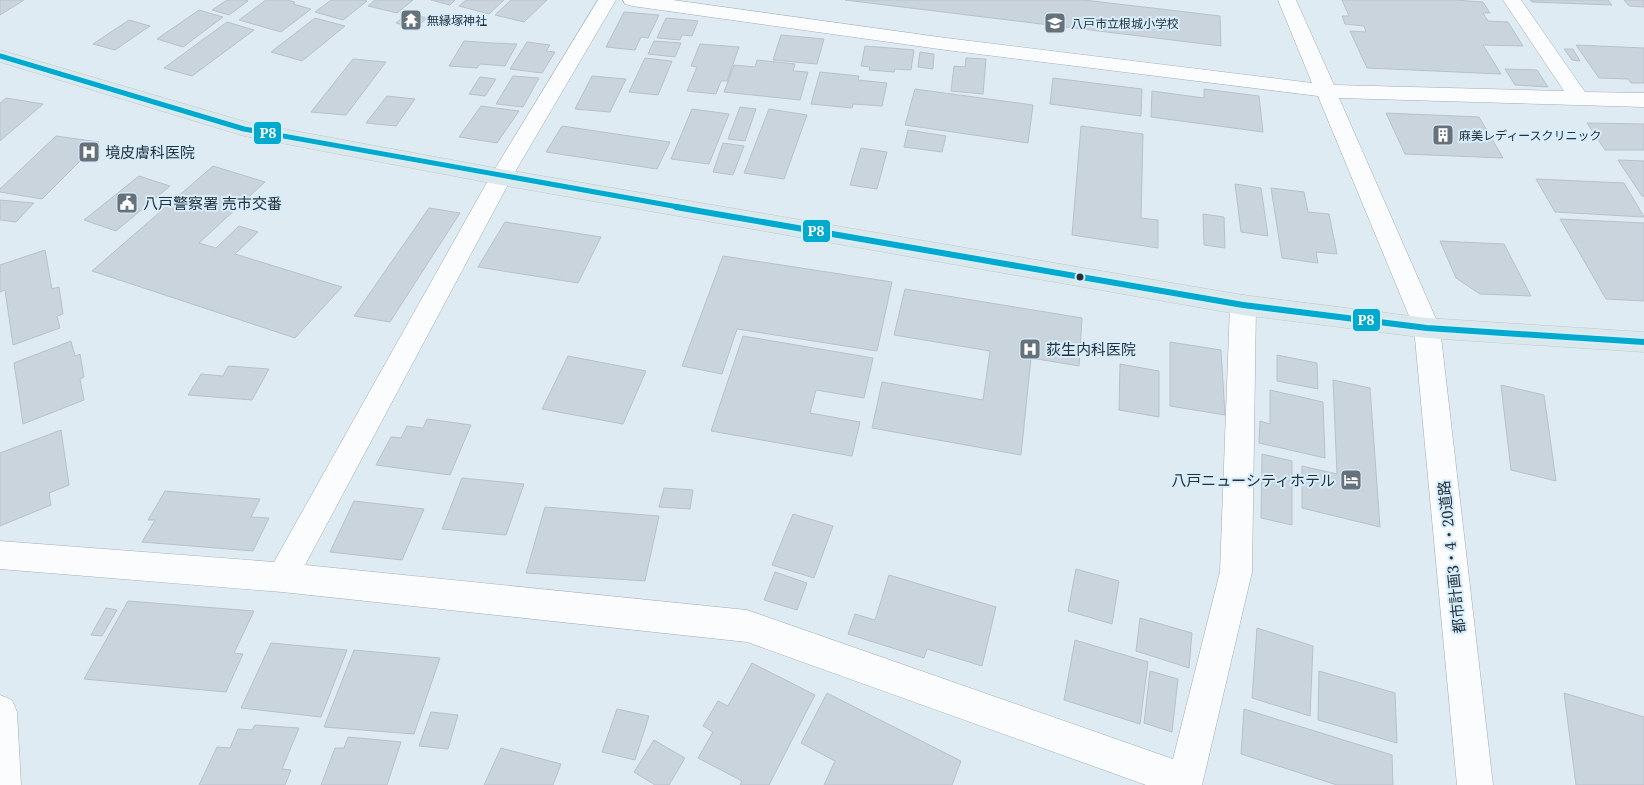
<svg xmlns="http://www.w3.org/2000/svg" width="1644" height="785" font-family="'Noto Serif','Noto Sans JP',serif">
  <style>
    .building { fill: #cad4dd; stroke: #b8c1ca }
    .lines { fill: none; stroke-linecap: round; stroke-linejoin: round }
    .minor-casing { stroke: #a1acb4; stroke-width: 1 }
    .highway-casing { stroke: #c0c7cc; stroke-width: 1 }
    .minor { fill: #fafcfd; fill-rule: evenodd }
    .highway { fill: #dae8eb; fill-rule: evenodd }
    .bus-1-far1-casing { stroke: #d7edfb; stroke-width: 8 }
    .bus-1-casing { stroke: #d7edfb; stroke-width: 10 }
    .bus-1-far1 { stroke: #00a9ce; stroke-width: 5 }
    .bus-1 { stroke: #00a9ce; stroke-width: 6 }
    .bus-dot { fill: #23313a; stroke: #d7edfb; stroke-width: 2 }
    .labels { text-anchor: middle; dominant-baseline: central; stroke-width: 4; stroke-linejoin: round; paint-order: stroke }
    .far-poi-label { font-size: 12px; fill: #23313a; stroke: #d7edfb; text-anchor: start }
    .poi-label { font-size: 15px; fill: #23313a; stroke: #d7edfb; text-anchor: start }
    .street-label { font-size: 15px; fill: #23313a; stroke: #d7edfb }
    .line-badge { stroke: #d7edfb; stroke-width: 2 }
    .badge-label { font-size: 14px; text-anchor: middle; font-weight: bold; fill: #fff }
  </style>
  <rect width="100%" height="100%" fill="#dfebf3"/>
  <g class="building">
    <polygon points="0,0 24,0 0,15"/>
    <polygon points="227,0 244,0 248,1 229,15 212,10"/>
    <polygon points="266,0 287,0 295,2 293,4 311,9 281,32 239,20"/>
    <polygon points="331,0 364,0 367,1 343,20 315,12"/>
    <polygon points="375,0 413,0 397,13 368,6"/>
    <polygon points="431,0 455,0 450,5"/>
    <polygon points="466,0 504,0 489,14 459,6"/>
    <polygon points="511,0 547,0 524,22 495,15"/>
    <polygon points="845,0 1084,0 1220,16 1221,46"/>
    <polygon points="1342,0 1455,0 1483,2 1490,13 1483,13 1488,21 1508,22 1523,46 1483,45 1501,74 1367,68 1350,31 1366,32 1364,26 1345,24 1342,16 1349,16"/>
    <polygon points="1530,0 1608,0 1612,5 1532,2"/>
    <polygon points="1624,0 1644,0 1644,7 1629,6"/>
    <polygon points="199,10 223,17 183,47 157,39"/>
    <polygon points="624,12 659,15 648,38 641,37 635,50 606,47"/>
    <polygon points="408,13 427,18 415,28 396,23"/>
    <polygon points="315,18 345,26 302,61 271,52"/>
    <polygon points="666,18 689,20 698,21 692,36 682,35 680,40 657,38"/>
    <polygon points="129,20 150,26 115,50 93,44"/>
    <polygon points="227,22 254,30 192,76 164,68"/>
    <polygon points="781,35 824,39 817,64 773,60"/>
    <polygon points="464,41 492,43 517,44 505,66 480,64 477,68 449,66"/>
    <polygon points="654,41 681,43 675,57 648,54"/>
    <polygon points="527,42 550,45 546,51 555,52 542,73 510,69"/>
    <polygon points="700,44 739,47 727,81 721,81 716,94 687,91 697,67 691,66"/>
    <polygon points="1576,45 1644,48 1644,83 1631,83 1628,79 1599,78"/>
    <polygon points="865,46 914,50 911,70 895,69 894,72 869,70 870,67 861,66"/>
    <polygon points="1564,49 1573,49 1580,61 1572,60"/>
    <polygon points="920,52 934,54 933,69 918,67"/>
    <polygon points="645,58 672,61 658,95 629,92"/>
    <polygon points="966,58 986,59 983,94 951,91 954,66 965,67"/>
    <polygon points="353,59 386,62 346,115 311,112"/>
    <polygon points="757,60 795,64 793,71 808,72 800,100 724,92 734,65 755,67"/>
    <polygon points="1505,69 1537,70 1548,87 1515,85"/>
    <polygon points="820,72 859,76 858,80 887,83 882,106 853,104 852,108 811,104"/>
    <polygon points="513,76 539,78 523,107 496,104"/>
    <polygon points="592,76 626,79 610,112 575,109"/>
    <polygon points="480,77 496,79 485,96 469,94"/>
    <polygon points="1053,78 1142,89 1141,116 1050,104"/>
    <polygon points="915,89 1033,105 1028,143 905,125"/>
    <polygon points="1204,89 1259,96 1263,132 1151,117 1152,91 1204,98"/>
    <polygon points="387,96 415,99 396,126 366,123"/>
    <polygon points="6,98 43,104 0,141 0,103"/>
    <polygon points="481,106 519,111 497,143 459,137"/>
    <polygon points="740,107 756,109 745,141 728,139"/>
    <polygon points="692,109 729,114 709,164 671,159"/>
    <polygon points="769,109 807,115 784,179 744,173"/>
    <polygon points="1386,113 1479,117 1503,158 1405,154"/>
    <polygon points="1587,123 1644,124 1644,150 1605,150"/>
    <polygon points="562,126 670,142 657,169 546,152"/>
    <polygon points="1081,126 1143,134 1141,218 1158,220 1158,248 1072,235"/>
    <polygon points="908,130 946,136 942,152 904,147"/>
    <polygon points="56,136 99,142 42,199 0,192 0,189"/>
    <polygon points="723,143 744,146 733,175 713,172"/>
    <polygon points="861,148 887,152 877,189 850,185"/>
    <polygon points="1618,160 1644,161 1644,196 1642,196"/>
    <polygon points="213,166 265,182 199,243 216,248 239,226 258,232 235,254 342,287 295,338 92,271"/>
    <polygon points="139,176 170,186 116,231 84,220"/>
    <polygon points="1536,179 1624,183 1644,217 1555,212"/>
    <polygon points="1235,184 1261,188 1268,236 1241,232"/>
    <polygon points="1271,188 1304,192 1308,212 1329,214 1337,254 1316,252 1318,263 1282,258"/>
    <polygon points="0,200 34,203 16,222 0,220"/>
    <polygon points="429,208 460,213 390,322 354,316"/>
    <polygon points="1203,214 1224,217 1225,248 1204,245"/>
    <polygon points="1560,219 1644,223 1644,301 1606,299"/>
    <polygon points="505,222 601,237 578,283 478,267"/>
    <polygon points="1440,241 1504,244 1531,296 1480,294 1456,278"/>
    <polygon points="45,250 52,289 59,287 63,314 57,316 60,328 13,345 5,290 0,292 0,265"/>
    <polygon points="723,256 892,282 877,351 737,329 722,374 682,366"/>
    <polygon points="905,289 1082,318 1079,366 1031,358 1021,455 872,428 882,382 983,400 990,351 894,335"/>
    <polygon points="743,336 873,358 864,398 816,390 810,413 860,422 852,456 711,431"/>
    <polygon points="71,341 75,356 80,354 84,377 80,379 84,400 23,424 14,363"/>
    <polygon points="1170,342 1221,350 1225,415 1170,406"/>
    <polygon points="1277,355 1317,363 1318,389 1277,381"/>
    <polygon points="568,356 646,371 623,424 542,409"/>
    <polygon points="1120,364 1159,371 1159,417 1119,410"/>
    <polygon points="228,366 269,369 252,400 188,395 201,374 223,376"/>
    <polygon points="1333,380 1370,388 1380,527 1302,508 1302,466 1337,474"/>
    <polygon points="1501,385 1544,395 1556,481 1511,470"/>
    <polygon points="1270,390 1323,402 1325,458 1259,443 1260,421 1270,424"/>
    <polygon points="427,419 471,425 450,475 376,465 391,437 401,438 407,426 423,428"/>
    <polygon points="61,430 69,485 49,493 51,505 0,526 0,453"/>
    <polygon points="1262,454 1292,461 1292,525 1261,518"/>
    <polygon points="462,478 524,484 506,535 442,529"/>
    <polygon points="664,488 693,490 690,509 659,507"/>
    <polygon points="165,491 260,499 251,517 269,518 253,551 142,542 155,520 148,520"/>
    <polygon points="354,501 424,509 402,560 330,552"/>
    <polygon points="545,507 659,516 645,581 526,573"/>
    <polygon points="793,514 833,526 814,578 772,565"/>
    <polygon points="1076,569 1119,581 1112,624 1068,611"/>
    <polygon points="775,572 807,583 797,610 764,600"/>
    <polygon points="889,575 996,607 982,666 927,649 924,658 848,634 855,614 875,620"/>
    <polygon points="128,601 254,611 234,653 243,654 226,692 84,679"/>
    <polygon points="106,608 117,610 102,636 91,635"/>
    <polygon points="1140,618 1192,633 1189,668 1136,651"/>
    <polygon points="1257,628 1313,646 1310,716 1252,698"/>
    <polygon points="1075,640 1148,662 1140,724 1064,700"/>
    <polygon points="271,643 347,650 321,717 241,708"/>
    <polygon points="354,650 440,658 414,734 324,727"/>
    <polygon points="752,663 815,695 769,785 740,785 742,781 698,758 713,732 703,726 718,701 728,706"/>
    <polygon points="1150,671 1178,679 1172,732 1144,723"/>
    <polygon points="1319,671 1395,693 1397,743 1318,720"/>
    <polygon points="827,693 961,761 952,785 824,785 835,761 801,743"/>
    <polygon points="1564,693 1644,717 1644,785 1576,785"/>
    <polygon points="617,709 649,716 635,760 602,752"/>
    <polygon points="1244,709 1392,755 1393,785 1337,785 1241,754"/>
    <polygon points="431,712 458,715 448,749 419,746"/>
    <polygon points="255,725 299,728 282,769 291,770 285,785 199,785 217,747 230,748 238,729 252,730"/>
    <polygon points="348,737 401,742 387,785 321,785 335,748 344,748"/>
    <polygon points="654,740 685,758 669,785 655,785 634,772"/>
    <polygon points="501,748 561,764 553,785 484,785"/>
  </g>
  <g class="lines">
    <g class="minor-casing">
      <g id="minor">
        <polygon points="598,0 616,0 512,177 305,565 747,610 1173,759 1220,572 1230,305 1234,298 1243,295 1252,298 1256,305 1252,572 1202,785 1146,785 747,642 282,592 0,569 0,541 274,562 490,177"/>
        <polygon points="623,0 673,0 946,38 1312,83 1278,0 1296,0 1334,85 1564,91 1503,0 1521,0 1585,92 1644,93 1644,107 1339,98 1440,328 1493,785 1457,785 1414,328 1318,96 946,50 632,6 625,4"/>
        <polygon points="0,695 12,700 17,712 21,785 0,785"/>
      </g>
    </g>
    <g class="highway-casing">
      <polygon id="highway" points="0,50 246,122 501,169 1243,295 1427,318 1644,332 1644,352 1427,338 1243,315 501,185 244,136 0,62"/>
    </g>
    <use href="#minor" class="minor"/>
    <use href="#highway" class="highway"/>
    <g class="bus-1-far1-casing">
      <polyline id="bus-1-far1" points="0,56 244,129 684,208"/>
    </g>
    <g class="bus-1-casing">
      <polyline id="bus-1" points="676,207 1243,305 1427,328 1644,342"/>
    </g>
    <use href="#bus-1-far1" class="bus-1-far1"/>
    <use href="#bus-1" class="bus-1"/>
  </g>
  <defs>
    <g id="temple-square" transform="scale(1.125)"><rect x="-9" y="-9" width="18" height="18" rx="4" fill="#65727b" stroke="#d7edfb"/><path d="M0-6L5-2H3V0L6.5 2.5H4V6H1.5V3h-3V6H-4V2.5H-6.5L-3 0V-2H-5Z" fill="#fff"/></g>
    <g id="school-square" transform="scale(1.125)"><rect x="-9" y="-9" width="18" height="18" rx="4" fill="#65727b" stroke="#d7edfb"/><path d="M0-5L7-2L0 1L-7-2ZM-4 1L0 2.5L4 1V4Q0 6-4 4Z" fill="#fff"/></g>
    <g id="building-square" transform="scale(1.125)"><rect x="-9" y="-9" width="18" height="18" rx="4" fill="#65727b" stroke="#d7edfb"/><path d="M-4-6H4V6H1V3H-1V6H-4ZM-2.5-4.3h1.7v1.8h-1.7ZM.8-4.3h1.7v1.8H.8ZM-2.5-1h1.7V.8h-1.7ZM.8-1h1.7V.8H.8Z" fill="#fff"/></g>
    <g id="hospital-square" transform="scale(1.125)"><rect x="-9" y="-9" width="18" height="18" rx="4" fill="#65727b" stroke="#d7edfb"/><path d="M-5-5h3v3.5h4V-5h3V5h-3V1.5h-4V5h-3Z" fill="#fff"/></g>
    <g id="civic-square" transform="scale(1.125)"><rect x="-9" y="-9" width="18" height="18" rx="4" fill="#65727b" stroke="#d7edfb"/><path d="M-.6-6.5H3V-4.5H.6V-3L4-1V1h2V6H-6V1h2V-1L-.6-3ZM-1.2 2.5V6h2.4V2.5Z" fill="#fff"/></g>
    <g id="hotel-square" transform="scale(1.125)"><rect x="-9" y="-9" width="18" height="18" rx="4" fill="#65727b" stroke="#d7edfb"/><path d="M-6-4.5h1.5V1H6V5H4.5V3h-9V5H-6ZM-4 0a1.8 1.8 0 1 1 3.6 0ZM.5 0V-2.5h3Q6-2.5 6 0Z" fill="#fff"/></g>
  </defs>
  <g fill-rule="evenodd">
    <use href="#temple-square" x="411" y="20"/>
    <use href="#school-square" x="1055" y="23"/>
    <use href="#building-square" x="1443" y="135"/>
    <use href="#hospital-square" x="89" y="152"/>
    <use href="#civic-square" x="127" y="203"/>
    <use href="#hospital-square" x="1030" y="349"/>
    <use href="#hotel-square" x="1351" y="480"/>
  </g>
  <circle class="bus-dot" cx="1080" cy="277" r="4.5"/>
  <g class="labels">
    <g class="far-poi-label">
      <text x="427" y="20">無縁塚神社</text>
      <text x="1071" y="23">八戸市立根城小学校</text>
      <text x="1459" y="135">麻美レディースクリニック</text>
    </g>
    <g class="poi-label">
      <text x="105" y="152">境皮膚科医院</text>
      <text x="143" y="203">八戸警察署 売市交番</text>
      <text x="1046" y="349">荻生内科医院</text>
      <text x="1335" y="480" text-anchor="end">八戸ニューシティホテル</text>
    </g>
    <g class="street-label">
      <text transform="translate(1451 557) rotate(-96)">都市計画3・4・20道路</text>
    </g>
  </g>
  <g class="line-badge">
    <rect x="253" y="121" width="29" height="24" rx="5" fill="#00a9ce"/>
    <rect x="802" y="219" width="29" height="24" rx="5" fill="#00a9ce"/>
    <rect x="1352" y="308" width="29" height="24" rx="5" fill="#00a9ce"/>
  </g>
  <g class="badge-label">
    <text x="268" y="138">P8</text>
    <text x="816" y="236">P8</text>
    <text x="1366" y="325">P8</text>
  </g>
</svg>
